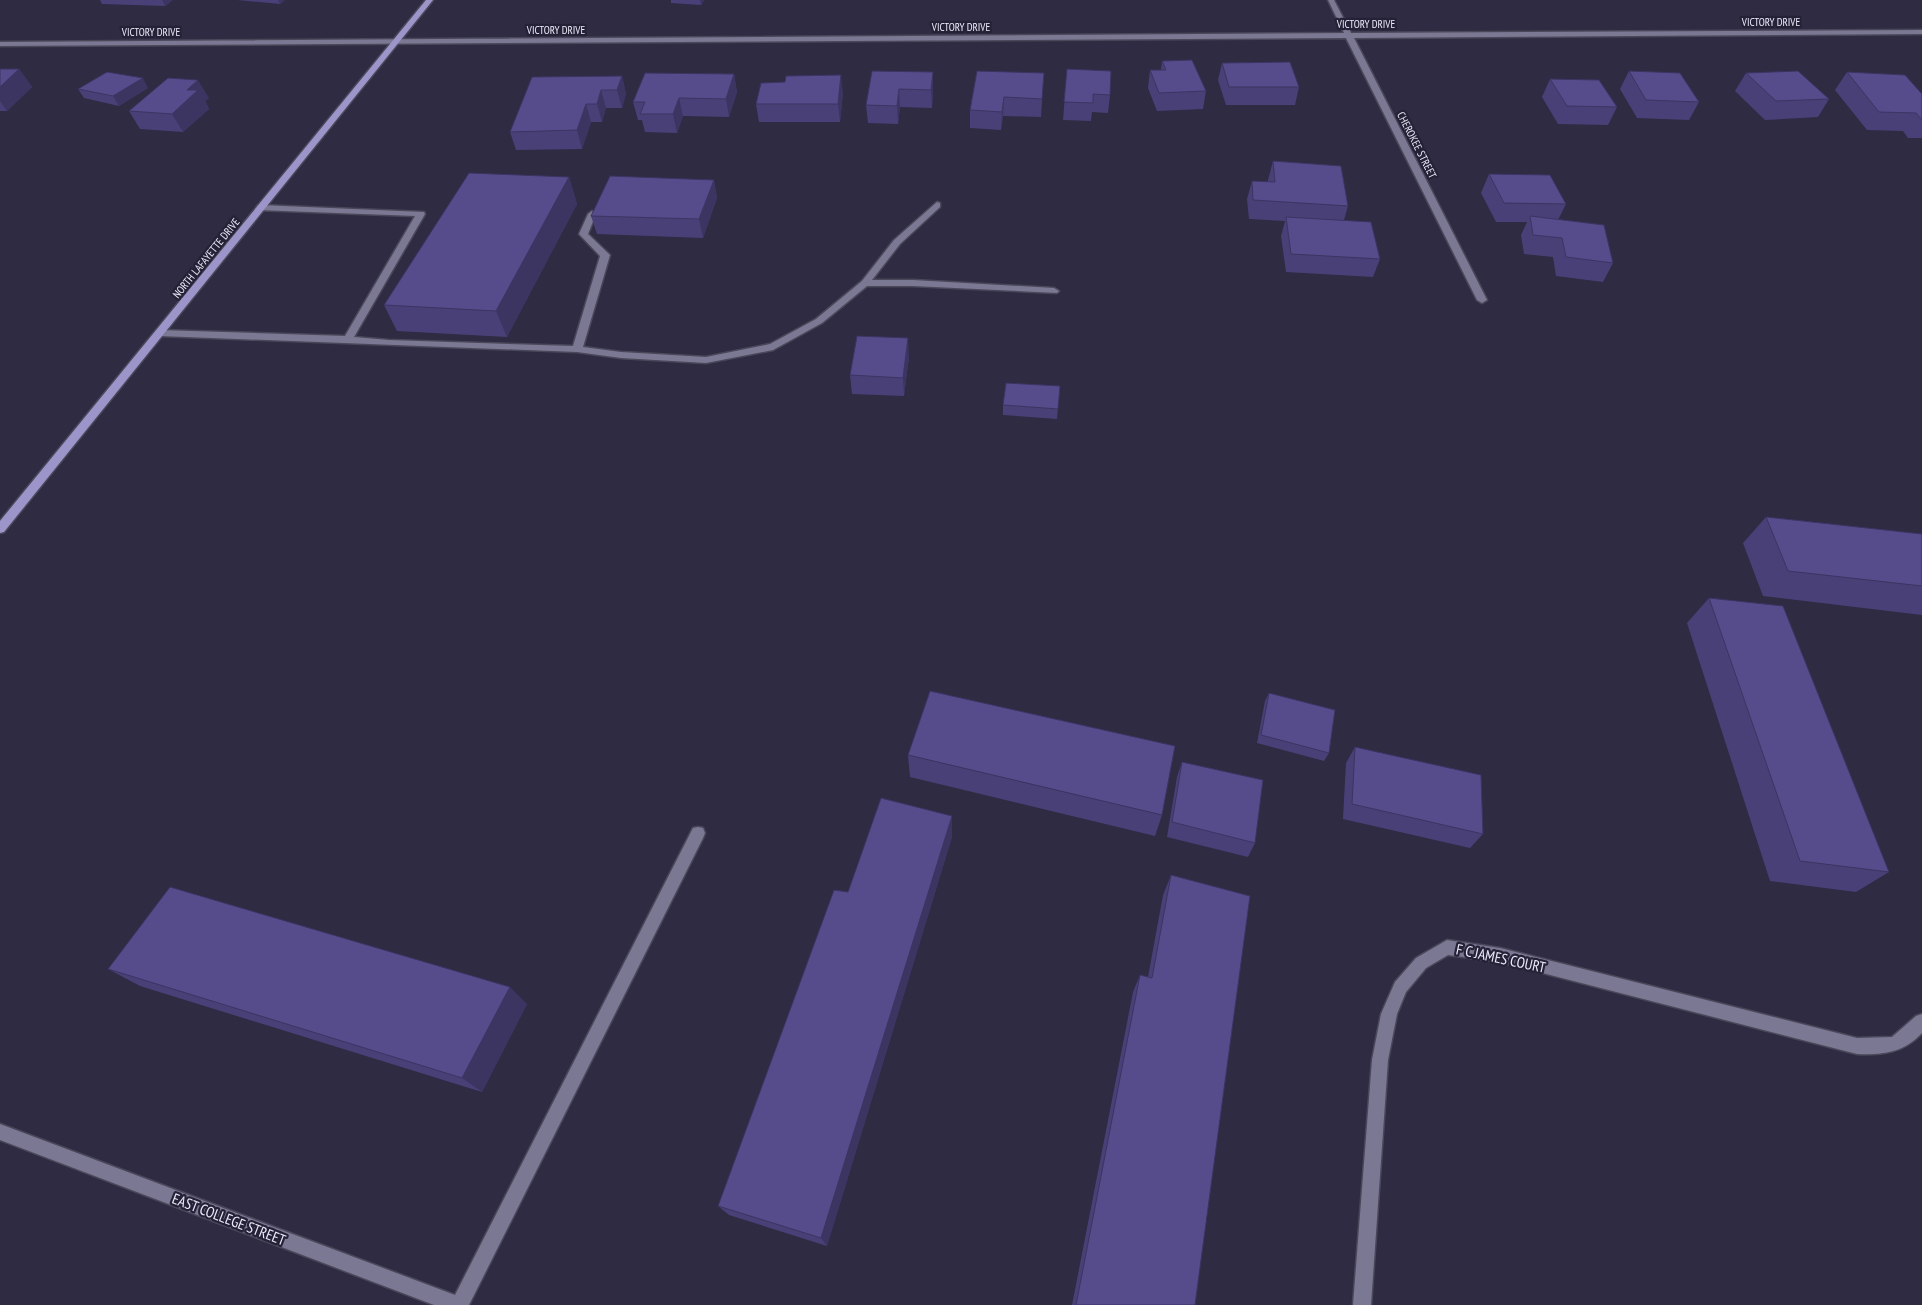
<svg xmlns="http://www.w3.org/2000/svg" width="1922" height="1305" font-family="'PT Sans Narrow',sans-serif">
  <style>
    .lines { fill: none; stroke-linecap: round; stroke-linejoin: round }
    .minor-casing { stroke: #4a475a; stroke-width: 3 }
    .major-casing { stroke: #4a475a; stroke-width: 3 }
    .minor { fill: #7a7892; fill-rule: evenodd }
    .major { fill: #9b95ca; fill-rule: evenodd }
    .wall { fill: #4a4078 }
    .shaded-wall { fill: #3c3461 }
    .building { fill: #564b8b; stroke: #3c3461 }
    .labels { text-anchor: middle; dominant-baseline: central; stroke-width: 4.5; stroke-linejoin: round; paint-order: stroke }
    .far-street-label { font-size: 11px; fill: #ebeaf9; stroke: #252237 }
    .near-street-label { font-size: 15px; fill: #ebeaf9; stroke: #252237 }
  </style>
  <rect width="100%" height="100%" fill="#2e2b42"/>
  <g class="lines">
    <g class="minor-casing">
      <g id="minor">
        <polygon points="1328,0 1334,0 1351,33 1922,30 1922,34 1354,38 1487,300 1482,303 1477,300 1346,38 0,46 0,42 1344,33"/>
        <polygon points="937,202 940,203 940,207 900,244 872,280 913,280 1054,288 1059,291 1057,293 913,286 867,286 822,323 773,350 706,363 621,358 577,352 160,336 155,333 160,330 345,336 415,216 257,210 257,206 260,205 424,212 425,214 354,337 389,340 573,346 600,256 579,234 588,214 592,211 596,214 588,234 610,255 583,347 621,352 706,357 770,344 816,319 862,281 894,240"/>
        <polygon points="698,827 703,828 705,833 703,838 469,1305 434,1305 0,1140 0,1124 455,1295 693,828"/>
        <path d="M1447,940L1500,948L1857,1038L1892,1037L1916,1016L1922,1014V1033C1903,1053 1883,1055 1857,1054L1500,962L1448,955L1426,968L1406,992L1397,1014L1388,1060L1371,1305H1353L1372,1060L1381,1014L1395,982L1416,958Z"/>
      </g>
    </g>
    <g class="major-casing">
      <polygon id="major" points="426,0 433,0 4,532 0,533 0,521"/>
    </g>
    <use href="#minor" class="minor"/>
    <use href="#major" class="major"/>
  </g>
  <g class="wall">
    <polygon points="100,0 173,0 165,6 102,4"/>
    <polygon points="237,0 285,0 280,4"/>
    <polygon points="671,0 704,0 701,5 671,3"/>
    <polygon points="1162,61 1206,91 1203,109 1157,111 1148,88 1150,70 1161,70"/>
    <polygon points="1222,63 1299,87 1295,105 1226,105 1218,80"/>
    <polygon points="0,69 19,69 32,87 7,111 0,111"/>
    <polygon points="1067,69 1110,95 1108,113 1092,112 1091,121 1063,120"/>
    <polygon points="1629,71 1699,102 1689,120 1637,118 1620,89"/>
    <polygon points="933,72 933,90 932,108 900,107 898,124 868,123 866,105"/>
    <polygon points="1847,72 1922,94 1922,138 1908,138 1903,131 1867,130 1835,90"/>
    <polygon points="1044,73 1041,117 1003,116 1001,130 970,128 970,110"/>
    <polygon points="1746,73 1829,99 1818,117 1765,120 1735,91"/>
    <polygon points="734,74 737,92 729,117 683,116 677,133 645,132 642,120 638,120 633,102"/>
    <polygon points="622,76 626,94 622,108 606,108 602,122 591,122 582,149 516,150 510,132"/>
    <polygon points="1550,79 1617,107 1608,125 1558,124 1542,97"/>
    <polygon points="148,88 119,106 84,98 78,89"/>
    <polygon points="843,93 840,122 759,122 756,104"/>
    <polygon points="209,98 205,101 209,109 183,132 140,129 129,111"/>
    <polygon points="1273,161 1348,206 1344,220 1380,259 1373,277 1286,272 1281,236 1285,221 1249,219 1247,199 1252,181 1268,182 1268,180"/>
    <polygon points="1489,174 1566,204 1558,220 1613,263 1603,282 1556,276 1553,257 1524,254 1521,235 1527,222 1496,222 1481,193"/>
    <polygon points="569,177 577,204 507,337 397,331 384,305"/>
    <polygon points="714,180 717,198 703,238 597,234 591,216"/>
    <polygon points="909,357 904,396 852,394 850,375"/>
    <polygon points="1060,386 1057,419 1003,415 1003,405"/>
    <polygon points="1766,517 1922,534 1922,615 1763,596 1743,543"/>
    <polygon points="1709,598 1889,872 1856,892 1770,881 1687,623"/>
    <polygon points="1269,693 1329,753 1324,761 1257,743 1265,701"/>
    <polygon points="1355,747 1483,834 1470,848 1343,819 1346,763"/>
    <polygon points="908,755 1162,815 1155,836 910,777"/>
    <polygon points="1182,762 1255,843 1248,857 1167,837 1177,777"/>
    <polygon points="952,816 952,837 827,1246 729,1215 718,1206 848,892"/>
    <polygon points="1171,875 1195,1305 1072,1305 1133,992 1140,975 1148,977 1163,895"/>
    <polygon points="108,969 527,1004 482,1092 140,986"/>
  </g>
  <g class="shaded-wall">
    <polygon points="162,0 173,0 165,6"/>
    <polygon points="278,0 285,0 280,4"/>
    <polygon points="700,0 704,0 701,5"/>
    <polygon points="19,69 32,87 7,111 0,101 0,87"/>
    <polygon points="933,72 933,90 932,108 931,90"/>
    <polygon points="734,74 737,92 729,117 726,99"/>
    <polygon points="841,75 843,93 840,122 838,104"/>
    <polygon points="622,76 626,94 622,108 617,90"/>
    <polygon points="143,78 148,88 119,106 113,96"/>
    <polygon points="198,80 209,98 205,101 209,109 183,132 172,114 187,90"/>
    <polygon points="899,89 900,107 898,124 897,106"/>
    <polygon points="601,90 606,108 602,122 597,104"/>
    <polygon points="1004,97 1003,116 1001,130 1002,112"/>
    <polygon points="679,98 683,116 677,133 673,114"/>
    <polygon points="586,104 591,122 582,149 577,130"/>
    <polygon points="569,177 577,204 507,337 496,311"/>
    <polygon points="714,180 717,198 703,238 699,219"/>
    <polygon points="908,338 909,357 904,396 903,378"/>
    <polygon points="952,816 952,837 827,1246 821,1238"/>
    <polygon points="510,987 527,1004 482,1092 462,1078"/>
  </g>
  <g class="building">
    <polygon points="1192,60 1206,91 1159,93 1150,70 1166,70 1162,61"/>
    <polygon points="1290,62 1299,87 1229,87 1222,63"/>
    <polygon points="0,69 19,69 0,87"/>
    <polygon points="1067,69 1111,71 1110,95 1093,94 1093,103 1064,102"/>
    <polygon points="872,71 933,72 931,90 899,89 897,106 866,105"/>
    <polygon points="977,71 1044,73 1042,99 1004,97 1002,112 970,110"/>
    <polygon points="1629,71 1680,73 1699,102 1646,100"/>
    <polygon points="1798,71 1829,99 1776,101 1746,73"/>
    <polygon points="107,72 143,78 113,96 78,89"/>
    <polygon points="1847,72 1905,75 1922,94 1922,120 1916,113 1879,112"/>
    <polygon points="645,73 734,74 726,99 679,98 673,114 640,114 645,102 633,102"/>
    <polygon points="841,75 838,104 756,104 761,83 785,82 786,76"/>
    <polygon points="622,76 617,90 601,90 597,104 586,104 577,130 510,132 532,77"/>
    <polygon points="168,78 198,80 187,90 198,90 172,114 129,111"/>
    <polygon points="1550,79 1599,80 1617,107 1567,106"/>
    <polygon points="1273,161 1341,166 1348,206 1253,200 1252,181 1275,182"/>
    <polygon points="469,173 569,177 496,311 384,305"/>
    <polygon points="1489,174 1550,175 1566,204 1504,203"/>
    <polygon points="610,176 714,180 699,219 591,216"/>
    <polygon points="1530,216 1604,225 1613,263 1566,257 1562,238 1533,235"/>
    <polygon points="1286,217 1371,222 1380,259 1291,254"/>
    <polygon points="857,336 908,338 903,378 850,375"/>
    <polygon points="1006,383 1060,386 1058,409 1003,405"/>
    <polygon points="1766,517 1922,534 1922,586 1788,571"/>
    <polygon points="1709,598 1783,606 1889,872 1800,861"/>
    <polygon points="930,691 1175,746 1162,815 908,755"/>
    <polygon points="1269,693 1335,710 1329,753 1261,735"/>
    <polygon points="1355,747 1481,775 1483,834 1352,804"/>
    <polygon points="1182,762 1263,780 1255,843 1172,822"/>
    <polygon points="881,798 952,816 821,1238 718,1206 834,890 848,892"/>
    <polygon points="1171,875 1250,896 1195,1305 1076,1305 1140,975 1152,978"/>
    <polygon points="170,887 510,987 462,1078 108,969"/>
  </g>
  <g class="labels">
    <g class="far-street-label">
      <text x="1771" y="22">VICTORY DRIVE</text>
      <text x="1366" y="24">VICTORY DRIVE</text>
      <text x="961" y="27">VICTORY DRIVE</text>
      <text x="556" y="30">VICTORY DRIVE</text>
      <text x="151" y="32">VICTORY DRIVE</text>
      <text transform="translate(1417 145) rotate(63)">CHEROKEE STREET</text>
      <text transform="translate(206 258) rotate(-51)">NORTH LAFAYETTE DRIVE</text>
    </g>
    <g class="near-street-label">
      <text transform="translate(1501 958) rotate(12)">F C JAMES COURT</text>
      <text transform="translate(229 1219) rotate(21)">EAST COLLEGE STREET</text>
    </g>
  </g>
</svg>
